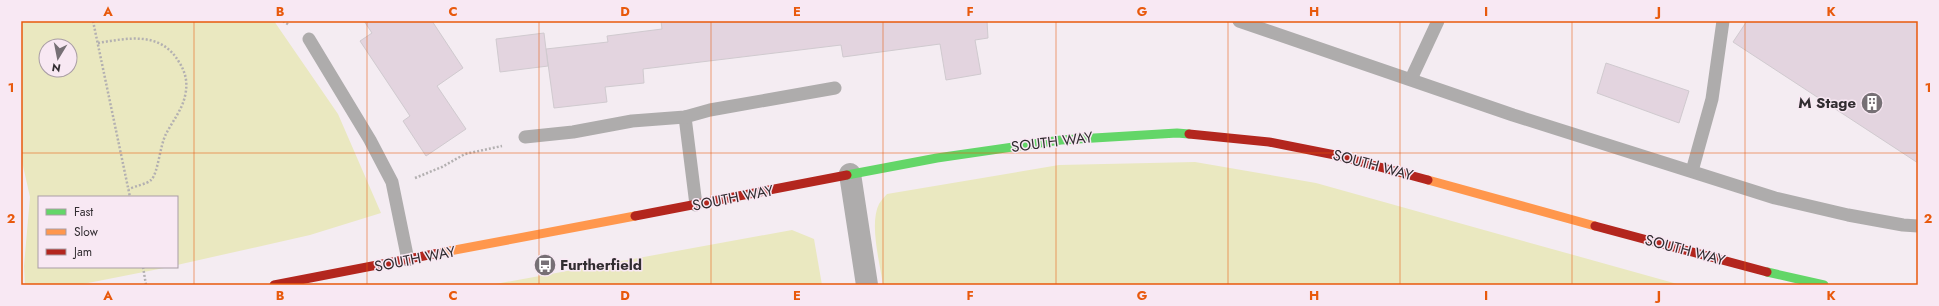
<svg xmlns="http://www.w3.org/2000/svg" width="1939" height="306" font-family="Jost,sans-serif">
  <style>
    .green { fill: #eae8c0; fill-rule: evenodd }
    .building { fill: #e3d4df; stroke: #d0cacf }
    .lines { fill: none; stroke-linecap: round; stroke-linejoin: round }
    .path { stroke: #b3b0b1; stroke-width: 2.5; stroke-dasharray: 2 2; stroke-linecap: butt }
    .lane { stroke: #aeacac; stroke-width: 13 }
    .street { stroke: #aeacac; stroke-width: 22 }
    .fast { stroke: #63d668; stroke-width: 9 }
    .slow { stroke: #ff974d; stroke-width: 9 }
    .jam { stroke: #b3261e; stroke-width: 9 }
    .grid { fill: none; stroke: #e8590c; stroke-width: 1; stroke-opacity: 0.55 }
    .labels { text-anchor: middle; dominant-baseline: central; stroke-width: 3; stroke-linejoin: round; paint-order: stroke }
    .poi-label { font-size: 15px; font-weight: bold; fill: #322d31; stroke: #f8e8f3; text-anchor: end }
    .street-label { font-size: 15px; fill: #322d31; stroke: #f8e8f3 }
    .neatline { fill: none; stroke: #e8590c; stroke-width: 1.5 }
    .grid-label { font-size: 13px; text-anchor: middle; font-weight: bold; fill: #e8590c }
  </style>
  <rect width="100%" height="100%" fill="#f4ecf2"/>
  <g class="green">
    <path d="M21,21H274L338,114L381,213L310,235L177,265V197H39V267H169L78,285H25L24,266L30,197L21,157ZM46,46H70V70H46Z"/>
    <path d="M1195,162L1316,183L1681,285H883C880,263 869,224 879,204C881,201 884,197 887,194L1059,165Z"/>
    <polygon points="792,230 814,239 822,285 490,285"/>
  </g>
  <g class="building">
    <polygon points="364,21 432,21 463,68 437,86 466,129 426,156 403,121 410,116 360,41 372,33"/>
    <polygon points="661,21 987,21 988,38 975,40 981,74 946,80 940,44 843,57 841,45 643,69 644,83 605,87 607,102 554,108 546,49 608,42 607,36 662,29"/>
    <polygon points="1747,21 1918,21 1918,163 1733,42"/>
    <polygon points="544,33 548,66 500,72 496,39"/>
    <polygon points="1606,63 1689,91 1679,123 1597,93"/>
  </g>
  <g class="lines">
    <g class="path">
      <polyline points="93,21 130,197"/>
      <polyline points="283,21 289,25"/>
      <path d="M98,43C128,38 161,31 179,62C186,73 188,83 185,96C182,110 172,122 166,134C160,145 158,174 151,180C147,184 135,186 129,189"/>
      <polyline points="415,178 442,167 465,154 502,146"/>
      <polyline points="143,267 146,285"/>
    </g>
    <g class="lane">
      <polyline points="1239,21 1513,115 1775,198 1848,215 1903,225 1918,226"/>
      <polyline points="309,39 370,140 392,182 408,260"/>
      <polyline points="1411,79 1438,21"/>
      <polyline points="685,117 696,205"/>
      <polyline points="525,137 573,132 632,121 685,117 710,110 835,88"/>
      <polyline points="1692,171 1712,99 1723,21"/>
    </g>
    <polyline class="street" points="850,174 867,285"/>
    <g class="fast">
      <polyline points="847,175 937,158 1061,140 1177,133 1189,134"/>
      <polyline points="1767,272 1824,285"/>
    </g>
    <g class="slow">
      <polyline points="1428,180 1595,226"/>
      <polyline points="439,253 635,216"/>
    </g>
    <g class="jam">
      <polyline points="1189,134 1269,142 1335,155 1428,180"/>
      <polyline points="635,216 847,175"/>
      <polyline points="1595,226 1767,272"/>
      <polyline points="274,285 439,253"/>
    </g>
  </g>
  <path class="grid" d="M194,21V285M367,21V285M539,21V285M711,21V285M883,21V285M1056,21V285M1228,21V285M1400,21V285M1572,21V285M1745,21V285M21,153H1918"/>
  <defs>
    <g id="building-disc" transform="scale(1.15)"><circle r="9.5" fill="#767075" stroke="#f8e8f3"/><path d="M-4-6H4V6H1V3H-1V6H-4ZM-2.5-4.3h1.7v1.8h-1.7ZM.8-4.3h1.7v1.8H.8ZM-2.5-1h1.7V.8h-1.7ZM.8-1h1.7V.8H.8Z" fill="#fff"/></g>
    <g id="bus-disc" transform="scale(1.15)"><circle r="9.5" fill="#767075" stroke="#f8e8f3"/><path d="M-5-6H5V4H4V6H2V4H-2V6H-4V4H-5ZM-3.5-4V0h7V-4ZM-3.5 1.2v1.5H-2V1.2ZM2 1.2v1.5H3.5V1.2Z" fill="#fff"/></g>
  </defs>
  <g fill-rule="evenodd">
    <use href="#building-disc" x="1872" y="103"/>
    <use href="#bus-disc" x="545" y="265"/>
  </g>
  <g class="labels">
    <g class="poi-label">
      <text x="1856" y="103">M Stage</text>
      <text x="560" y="265" text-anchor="start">Furtherfield</text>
    </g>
    <g class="street-label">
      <text transform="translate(1052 142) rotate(-7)">SOUTH WAY</text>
      <text transform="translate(1373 165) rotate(15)">SOUTH WAY</text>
      <text transform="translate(733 198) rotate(-11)">SOUTH WAY</text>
      <text transform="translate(1685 250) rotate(15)">SOUTH WAY</text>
      <text transform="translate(415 259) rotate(-11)">SOUTH WAY</text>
    </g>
  </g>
  <rect width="1939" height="306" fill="none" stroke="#f8e8f3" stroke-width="44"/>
  <rect x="38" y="196" width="140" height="72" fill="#f8e8f3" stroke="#a99da5"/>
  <rect x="46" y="209" width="20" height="6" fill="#63d668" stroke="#a99da5"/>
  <text x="74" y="216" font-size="12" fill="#322d31">Fast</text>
  <rect x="46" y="229" width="20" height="6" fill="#ff974d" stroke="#a99da5"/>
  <text x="74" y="236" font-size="12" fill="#322d31">Slow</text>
  <rect x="46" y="249" width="20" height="6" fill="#b3261e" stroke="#a99da5"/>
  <text x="74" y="256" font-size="12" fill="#322d31">Jam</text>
  <g transform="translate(58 58) rotate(190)"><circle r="19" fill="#f8e8f3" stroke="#a99da5"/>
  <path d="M0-3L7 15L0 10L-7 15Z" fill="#767075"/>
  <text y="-6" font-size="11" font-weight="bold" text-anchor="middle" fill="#322d31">N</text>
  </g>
  <rect x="22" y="22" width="1895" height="262" class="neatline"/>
  <g class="grid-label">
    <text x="108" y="16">A</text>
    <text x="280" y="16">B</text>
    <text x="453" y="16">C</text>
    <text x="625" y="16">D</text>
    <text x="797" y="16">E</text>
    <text x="970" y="16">F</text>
    <text x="1142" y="16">G</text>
    <text x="1314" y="16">H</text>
    <text x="1486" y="16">I</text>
    <text x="1659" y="16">J</text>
    <text x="1831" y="16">K</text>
    <text x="11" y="92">1</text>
    <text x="1928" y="92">1</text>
    <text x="11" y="223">2</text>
    <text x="1928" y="223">2</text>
    <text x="108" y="300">A</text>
    <text x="280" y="300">B</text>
    <text x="453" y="300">C</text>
    <text x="625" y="300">D</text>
    <text x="797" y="300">E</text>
    <text x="970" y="300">F</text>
    <text x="1142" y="300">G</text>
    <text x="1314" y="300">H</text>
    <text x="1486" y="300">I</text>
    <text x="1659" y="300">J</text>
    <text x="1831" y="300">K</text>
  </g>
</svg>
